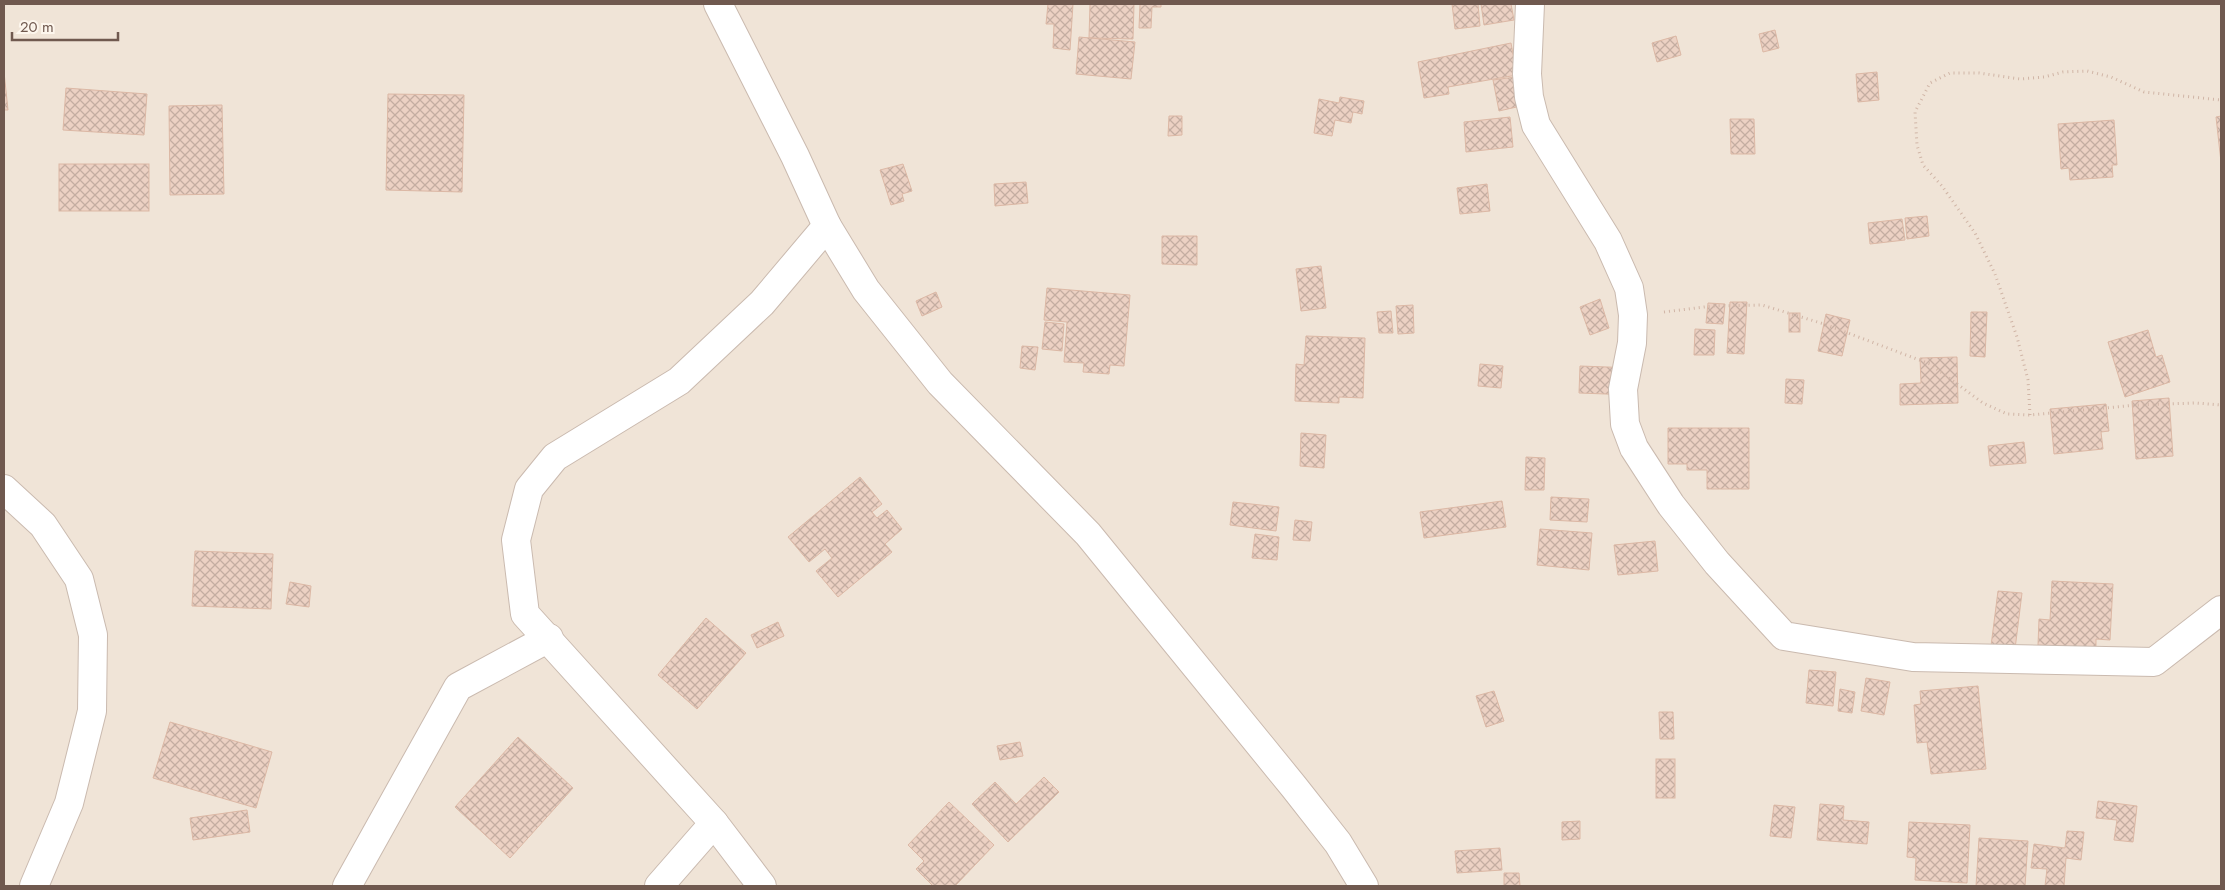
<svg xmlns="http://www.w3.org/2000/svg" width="2225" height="890" font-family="Jost,sans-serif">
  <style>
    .residential { fill: #f0e4d7 }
    .building { fill: url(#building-cross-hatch); stroke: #dcb8a5 }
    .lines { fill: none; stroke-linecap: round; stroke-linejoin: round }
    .minor-casing { stroke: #cabaaf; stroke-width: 30 }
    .path { stroke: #d0b5a6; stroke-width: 3; stroke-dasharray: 1 4; stroke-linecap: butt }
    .minor { stroke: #fff; stroke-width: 28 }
  </style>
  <defs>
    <pattern id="building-cross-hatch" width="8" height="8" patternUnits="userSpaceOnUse" patternTransform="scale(1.25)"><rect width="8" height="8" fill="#ecd1c3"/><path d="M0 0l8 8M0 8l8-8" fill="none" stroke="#c4ada1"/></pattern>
  </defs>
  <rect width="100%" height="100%" fill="#faf2e8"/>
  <rect class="residential" x="4" y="4" width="2217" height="882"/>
  <g class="building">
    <polygon points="1048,4 1073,4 1070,50 1053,48 1054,24 1046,24"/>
    <polygon points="1090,4 1134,4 1133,39 1089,38"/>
    <polygon points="1140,4 1161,4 1161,7 1152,7 1151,28 1139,28"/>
    <polygon points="1452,4 1478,4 1480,26 1455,29"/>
    <polygon points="1481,4 1511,4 1514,20 1484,25"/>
    <polygon points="1775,30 1779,48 1763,52 1759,34"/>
    <polygon points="1676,36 1681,55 1657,62 1652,43"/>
    <polygon points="1079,37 1135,42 1131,79 1076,74"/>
    <polygon points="1511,43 1517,75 1448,87 1449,94 1424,98 1418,62"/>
    <polygon points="4,72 8,110 4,110"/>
    <polygon points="1877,72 1879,100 1858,102 1856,74"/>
    <polygon points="1515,77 1521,106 1499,111 1493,80"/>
    <polygon points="66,88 147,94 144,135 63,130"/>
    <polygon points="388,94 464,95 462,192 386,190"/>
    <polygon points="1340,97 1364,101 1362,114 1353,112 1351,123 1335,120 1332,136 1314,133 1319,99 1339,103"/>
    <polygon points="222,105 224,194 170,195 169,106"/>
    <polygon points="1169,116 1182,116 1182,135 1168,136"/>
    <polygon points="2221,116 2221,162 2216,117"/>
    <polygon points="1510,117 1513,147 1466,152 1464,122"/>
    <polygon points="1730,119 1754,119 1755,154 1731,154"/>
    <polygon points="2114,120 2117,165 2112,165 2113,177 2070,180 2069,168 2061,169 2058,124"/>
    <rect x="59" y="164" width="90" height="47"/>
    <polygon points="903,164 912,191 902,194 904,201 891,205 880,170"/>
    <polygon points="1026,182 1028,203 995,206 994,184"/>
    <polygon points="1487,184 1490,211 1460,214 1457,188"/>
    <polygon points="1927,216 1929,236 1907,239 1905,218"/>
    <polygon points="1902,219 1905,240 1870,244 1868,223"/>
    <polygon points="1162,236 1197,236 1197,265 1162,264"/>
    <polygon points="1321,266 1326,308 1301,311 1296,269"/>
    <polygon points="1047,288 1130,295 1124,366 1110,365 1109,374 1083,372 1084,363 1064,362 1067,322 1044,320"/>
    <polygon points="936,292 942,307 922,316 916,301"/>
    <polygon points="1600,299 1609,328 1590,335 1580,307"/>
    <polygon points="1730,302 1747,302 1744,354 1727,353"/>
    <polygon points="1708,303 1725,304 1723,324 1706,323"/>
    <polygon points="1413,305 1414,333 1398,334 1396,306"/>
    <polygon points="1391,311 1393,333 1379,333 1377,312"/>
    <polygon points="1971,312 1987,312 1985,357 1970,356"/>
    <rect x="1789" y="313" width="11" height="19"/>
    <polygon points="1826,314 1850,320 1842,356 1818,351"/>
    <polygon points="1045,322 1064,324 1062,351 1042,349"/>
    <polygon points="1695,329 1715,330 1714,355 1694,355"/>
    <polygon points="2148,330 2156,357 2162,355 2170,382 2125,397 2108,342"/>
    <polygon points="1306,336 1365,338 1363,398 1339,397 1339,403 1295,401 1296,364 1304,365"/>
    <polygon points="1022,346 1038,347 1035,370 1020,368"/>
    <polygon points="1957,357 1958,403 1900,405 1900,384 1921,383 1920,358"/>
    <polygon points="1480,364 1503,366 1501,388 1478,386"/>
    <polygon points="1580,366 1634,368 1633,395 1579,393"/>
    <polygon points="1786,379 1804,380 1802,404 1785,403"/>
    <polygon points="2169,398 2173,456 2136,459 2132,401"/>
    <polygon points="2106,404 2109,431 2101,432 2103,449 2054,454 2050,409"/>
    <polygon points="1668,428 1749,428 1749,489 1707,489 1707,470 1687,470 1687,464 1668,464"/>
    <polygon points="1301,433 1326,435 1324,468 1300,466"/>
    <polygon points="2024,442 2026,463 1990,466 1988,446"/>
    <polygon points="1526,457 1545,458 1544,490 1525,490"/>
    <polygon points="860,477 882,504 872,512 877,518 887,510 902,529 885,544 892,552 838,597 816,571 832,558 825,549 809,562 788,537"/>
    <polygon points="1551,497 1589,499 1587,522 1550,520"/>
    <polygon points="1502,501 1506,527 1424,538 1420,512"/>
    <polygon points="1233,502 1279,507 1276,531 1230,525"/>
    <polygon points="1295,520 1312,522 1310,541 1293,540"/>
    <polygon points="1540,529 1592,533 1589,570 1537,565"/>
    <polygon points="1255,534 1279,537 1277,560 1252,558"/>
    <polygon points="1655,541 1658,571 1618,575 1614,545"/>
    <polygon points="195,551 273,554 271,609 192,606"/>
    <polygon points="2052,581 2113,584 2110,640 2096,639 2096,648 2038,645 2039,619 2050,620"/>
    <polygon points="290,582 311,586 309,607 286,604"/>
    <polygon points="1998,591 2022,593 2015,649 1991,646"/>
    <polygon points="706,618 746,653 697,709 658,675"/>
    <polygon points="778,622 784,636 757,648 751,635"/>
    <polygon points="1809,670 1836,672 1833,706 1806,703"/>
    <polygon points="1866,678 1890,682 1884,715 1861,711"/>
    <polygon points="1978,686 1986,769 1931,774 1927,742 1917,743 1914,705 1921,704 1920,691"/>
    <polygon points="1840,689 1855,692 1852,713 1838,711"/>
    <polygon points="1494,691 1504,721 1486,727 1476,696"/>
    <polygon points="1659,712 1673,712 1674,739 1660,739"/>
    <polygon points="170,722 272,752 256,808 153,778"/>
    <polygon points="518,737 573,788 510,858 455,807"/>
    <polygon points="1020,742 1023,756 1000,760 997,746"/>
    <rect x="1656" y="759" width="19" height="39"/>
    <polygon points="1044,777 1059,792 1008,842 972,804 995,782 1016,804"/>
    <polygon points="2098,801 2137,806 2133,842 2114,840 2117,820 2096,818"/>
    <polygon points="949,802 994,845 955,886 933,886 916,869 924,861 908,845"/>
    <polygon points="1820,804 1844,806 1843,820 1869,822 1867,844 1817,840"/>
    <polygon points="1774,805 1795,807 1791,838 1770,836"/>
    <polygon points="247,810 250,832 193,840 190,818"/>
    <polygon points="1580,821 1580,839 1562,840 1562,822"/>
    <polygon points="1909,822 1970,825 1967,883 1915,880 1916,858 1907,857"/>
    <polygon points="2067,831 2084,832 2081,860 2066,858 2064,886 2045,886 2047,869 2031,868 2034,844 2065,848"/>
    <polygon points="1979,838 2028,841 2025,886 1976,886"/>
    <polygon points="1500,848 1502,870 1457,873 1455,851"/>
    <polygon points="1504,873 1519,873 1520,886 1504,886"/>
  </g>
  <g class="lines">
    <g class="minor-casing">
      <g id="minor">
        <polyline points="718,4 795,156 827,226 866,290 940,383 1088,534 1294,787 1338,843 1364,886"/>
        <polyline points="1530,4 1527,74 1529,97 1536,125 1608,241 1629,288 1633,315 1632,343 1623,389 1625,424 1634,448 1671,505 1717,563 1784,636 1913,657 2154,662 2221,610"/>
        <polyline points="4,489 43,525 79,579 93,635 92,711 69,803 34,886"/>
        <polyline points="347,886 458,687 549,638"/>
        <polyline points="659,886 714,823"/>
        <polyline points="762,886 714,823 525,614 516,540 529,489 555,457 679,381 762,303 827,226"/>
      </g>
    </g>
    <g class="path">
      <polyline points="1664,312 1712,306 1762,305 1824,324 1930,364 1983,403 2007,414 2030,415 2137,405 2196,403 2221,405"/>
      <polyline points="2030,415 2028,380 2017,337 1995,274 1975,233 1942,186 1923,165 1917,145 1915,112 1930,83 1950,73 1979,73 2020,79 2044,77 2063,72 2087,71 2111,77 2144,92 2221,100"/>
    </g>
    <use href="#minor" class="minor"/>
  </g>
  <rect width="2225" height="890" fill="none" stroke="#70594f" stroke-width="10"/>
  <path d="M12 32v8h106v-8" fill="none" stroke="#70594f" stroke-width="2.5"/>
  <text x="20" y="32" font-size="15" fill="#70594f" stroke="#fdf6ed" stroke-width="4" paint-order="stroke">20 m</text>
</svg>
